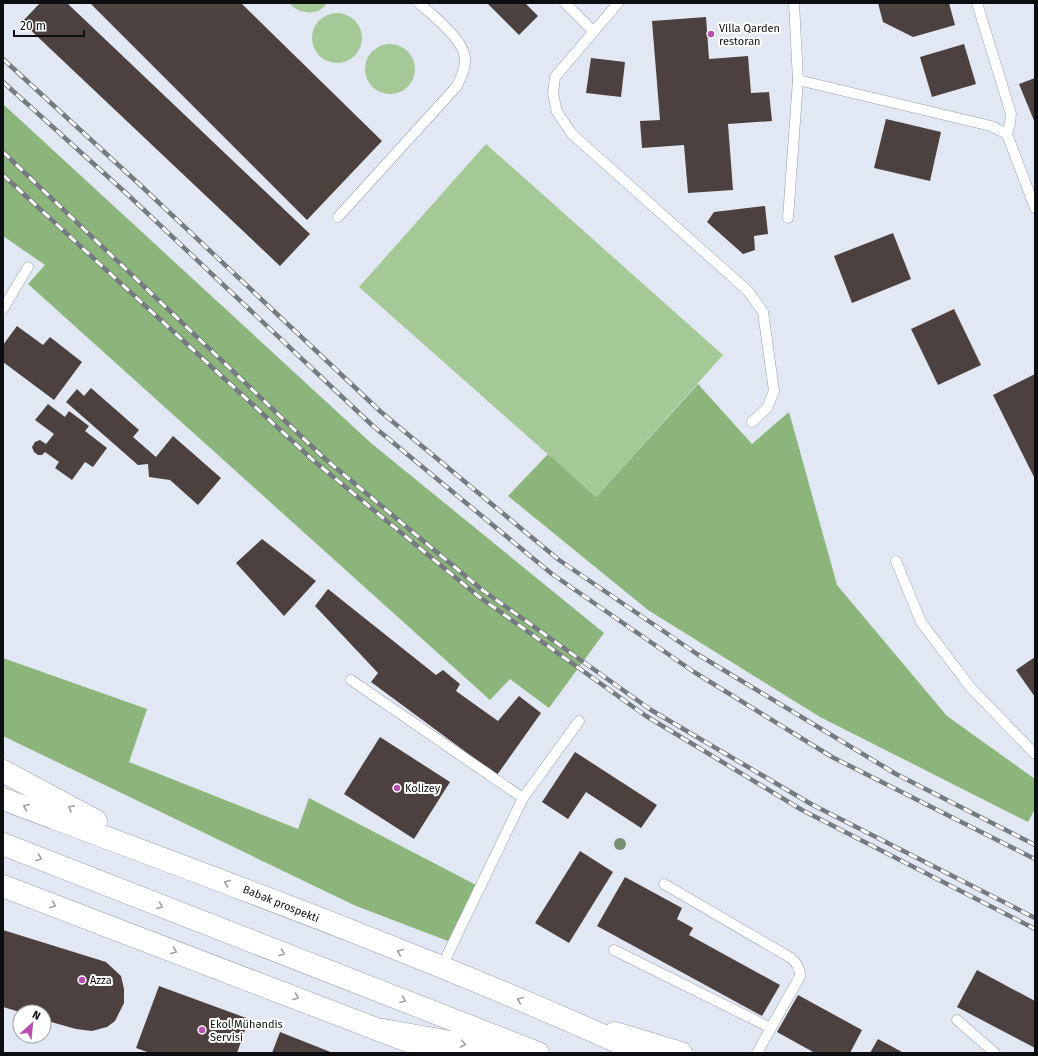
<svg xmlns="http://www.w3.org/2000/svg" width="1038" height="1056" font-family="'Fira Sans',sans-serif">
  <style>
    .green { fill: #a4c896 }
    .forest { fill: #8bb57a }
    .building { fill: #4c413f }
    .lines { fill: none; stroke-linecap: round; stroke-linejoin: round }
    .lane-casing { stroke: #9aa1aa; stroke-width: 11 }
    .secondary-casing { stroke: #9aa1aa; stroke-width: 23 }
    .primary-casing { stroke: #9aa1aa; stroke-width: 23 }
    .lane { stroke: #fff; stroke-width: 10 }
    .secondary { stroke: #fff; stroke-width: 22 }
    .primary { stroke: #fff; stroke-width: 22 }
    .rail-casing { stroke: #767a81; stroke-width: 4.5 }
    .rail { stroke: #fff; stroke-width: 3; stroke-dasharray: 9; stroke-linecap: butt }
    .tree { fill: #768f73 }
    .oneway { stroke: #9e9fa0 }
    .poi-dot { fill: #b84eb0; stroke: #fff; stroke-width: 1.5 }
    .labels { text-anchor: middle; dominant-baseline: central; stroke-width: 4; stroke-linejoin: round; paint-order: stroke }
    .poi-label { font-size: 11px; fill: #0c0e11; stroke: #fff; text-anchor: start }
    .street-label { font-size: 11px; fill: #0c0e11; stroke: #fff }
  </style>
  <rect width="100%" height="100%" fill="#e1e8f3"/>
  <g class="green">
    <path d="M289,3H327C319,17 298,14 289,3Z"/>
    <circle cx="337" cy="38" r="25"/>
    <circle cx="390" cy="69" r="25"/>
    <polygon points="486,144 723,355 596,497 359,287"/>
  </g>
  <g class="forest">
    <polygon points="3,104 371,443 604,633 549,708 510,679 490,700 28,284 45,265 3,236"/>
    <polygon points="698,384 752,444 789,412 837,585 947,716 1035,779 1035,809 1028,822 820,717 648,610 508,496 548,454 596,497"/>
    <polygon points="3,658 147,709 129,762 298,829 309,798 476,885 448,941 356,906 3,736"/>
  </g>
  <g class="building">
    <polygon points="40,3 67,3 310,234 280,266 22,22"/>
    <polygon points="90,3 241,3 382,141 307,220"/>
    <polygon points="487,3 525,3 538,16 519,35"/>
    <polygon points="878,3 949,3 955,25 913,37 883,22"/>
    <polygon points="706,17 709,59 748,56 751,93 769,92 772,121 728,124 733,190 688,193 684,145 642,148 640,121 660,120 652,21"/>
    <polygon points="964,44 976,84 932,97 920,57"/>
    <polygon points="591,58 625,62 621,97 586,93"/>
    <polygon points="1035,78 1035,123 1019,84"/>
    <polygon points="886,119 941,132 930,181 874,168"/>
    <polygon points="765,206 768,234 754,236 755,250 743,254 707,222 714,212"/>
    <polygon points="893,233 911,279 852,303 834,256"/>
    <polygon points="954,309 981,365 938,385 911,329"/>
    <polygon points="17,326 43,345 50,337 82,362 54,400 3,362 3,345"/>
    <polygon points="1035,374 1035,479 993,395"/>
    <polygon points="91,388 139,430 133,437 156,457 173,436 221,478 198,505 170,480 149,477 148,464 138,465 66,402 77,389 84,396"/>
    <polygon points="48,404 65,417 69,411 89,426 85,431 107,448 93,467 85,462 72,480 55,468 59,462 45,452 42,455 38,455 34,452 32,447 35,442 40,440 46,444 54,434 35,420"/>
    <polygon points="262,539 316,581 284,616 236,563"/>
    <polygon points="328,589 436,675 443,670 460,684 456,691 498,721 519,696 541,713 497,775 371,682 378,673 315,606"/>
    <polygon points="1035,657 1035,697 1016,670"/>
    <polygon points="380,737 450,782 414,839 344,794"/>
    <polygon points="575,752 657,805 641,828 586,792 568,819 542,802"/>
    <polygon points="580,851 613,872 569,943 535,923"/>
    <polygon points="625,877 682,908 677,919 693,928 689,935 780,985 762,1016 597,926"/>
    <polygon points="3,930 106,962 121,976 124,989 124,1003 115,1021 107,1027 92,1031 76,1029 44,1020 44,1012 20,1012 3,1007"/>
    <polygon points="977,970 1035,1001 1035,1048 957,1007"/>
    <polygon points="159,986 249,1019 237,1053 150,1053 136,1048"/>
    <polygon points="798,995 862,1030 850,1053 815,1053 777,1032"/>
    <polygon points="280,1032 333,1053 272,1053"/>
    <polygon points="878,1039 904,1053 870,1053"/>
  </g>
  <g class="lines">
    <g class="lane-casing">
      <g id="lane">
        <polyline points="565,3 593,31"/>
        <polyline points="618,3 555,77 553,94 557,112 572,134 748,291 763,312 774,391 767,408 752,422"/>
        <polyline points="794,3 798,80 991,126 1007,134 1035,208"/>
        <polyline points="977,3 1011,114 1010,123 1007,134"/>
        <path d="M338,217L457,86C461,77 465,70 465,60C466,41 432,15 419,3"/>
        <polyline points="788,218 798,80"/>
        <polyline points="3,309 28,267"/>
        <polyline points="896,561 921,622 971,688 1035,754"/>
        <polyline points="351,680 523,798 441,968"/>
        <polyline points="523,798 579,721"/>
        <path d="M664,884L791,958C797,963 800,968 800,976L757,1053"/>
        <polyline points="614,950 771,1028"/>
        <polyline points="957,1020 995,1053"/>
      </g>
    </g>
    <g class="secondary-casing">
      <g id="secondary">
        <polyline points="3,886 439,1053"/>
        <polyline points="615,1033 681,1053"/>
      </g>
    </g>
    <g class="primary-casing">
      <g id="primary">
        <polyline points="3,771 96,821"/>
        <path d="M3,799C217,879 433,958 642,1053"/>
        <polyline points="3,844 538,1053"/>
        <polyline points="383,1030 512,1053"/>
      </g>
    </g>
    <use href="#lane" class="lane"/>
    <use href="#secondary" class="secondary"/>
    <use href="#primary" class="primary"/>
    <g class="rail-casing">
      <g id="rail">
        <polyline points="3,59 138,183 381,412 559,560 697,654 896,774 1035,845"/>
        <polyline points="3,82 127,194 373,426 552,574 694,672 832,757 1035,859"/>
        <polyline points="3,152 324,458 481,589 651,710 811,804 1035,918"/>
        <polyline points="3,175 314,461 478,596 646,716 802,810 1035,929"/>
      </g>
    </g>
    <use href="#rail" class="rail"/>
  </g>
  <circle class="tree" cx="620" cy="844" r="6"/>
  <defs><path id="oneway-chevron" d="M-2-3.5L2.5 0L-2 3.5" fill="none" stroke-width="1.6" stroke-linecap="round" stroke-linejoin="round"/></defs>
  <g class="oneway">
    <use href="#oneway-chevron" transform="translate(26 807) rotate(-159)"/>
    <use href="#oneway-chevron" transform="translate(71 808) rotate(-152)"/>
    <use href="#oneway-chevron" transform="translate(39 858) rotate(21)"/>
    <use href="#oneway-chevron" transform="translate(227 883) rotate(-159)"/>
    <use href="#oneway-chevron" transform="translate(53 905) rotate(21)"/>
    <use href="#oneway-chevron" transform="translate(160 906) rotate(21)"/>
    <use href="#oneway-chevron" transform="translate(174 951) rotate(21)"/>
    <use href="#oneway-chevron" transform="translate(400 952) rotate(-158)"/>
    <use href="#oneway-chevron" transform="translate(282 953) rotate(21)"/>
    <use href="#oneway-chevron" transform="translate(296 997) rotate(21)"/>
    <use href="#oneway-chevron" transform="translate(403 1000) rotate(21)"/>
    <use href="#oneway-chevron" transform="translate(520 1000) rotate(-158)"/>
    <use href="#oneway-chevron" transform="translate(463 1044) rotate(10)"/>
  </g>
  <g class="poi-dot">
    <circle cx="711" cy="34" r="4"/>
    <circle cx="397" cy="788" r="4"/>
    <circle cx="82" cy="980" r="4"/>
    <circle cx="202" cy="1030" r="4"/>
  </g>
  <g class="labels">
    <g class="poi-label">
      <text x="719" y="28">Villa Qarden<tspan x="719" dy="13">restoran</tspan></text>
      <text x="405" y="788">Kolizey</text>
      <text x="90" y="980">Azza</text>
      <text x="210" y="1024">Ekol Mühəndis<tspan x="210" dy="13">Servisi</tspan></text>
    </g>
    <g class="street-label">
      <text transform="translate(281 904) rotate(22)">Babək prospekti</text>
    </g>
  </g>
  <rect width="1038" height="1056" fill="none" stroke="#0c0e11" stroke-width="8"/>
  <g transform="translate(32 1024) rotate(27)"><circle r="19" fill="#ffffff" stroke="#9e9fa0"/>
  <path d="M0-3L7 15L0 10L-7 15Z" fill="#b84eb0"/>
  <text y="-6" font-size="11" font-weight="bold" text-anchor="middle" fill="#0c0e11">N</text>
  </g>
  <path d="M14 30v6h70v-6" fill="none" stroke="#0c0e11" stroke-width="2"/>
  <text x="20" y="30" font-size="12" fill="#0c0e11" stroke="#ffffff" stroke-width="3" paint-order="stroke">20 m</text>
</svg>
